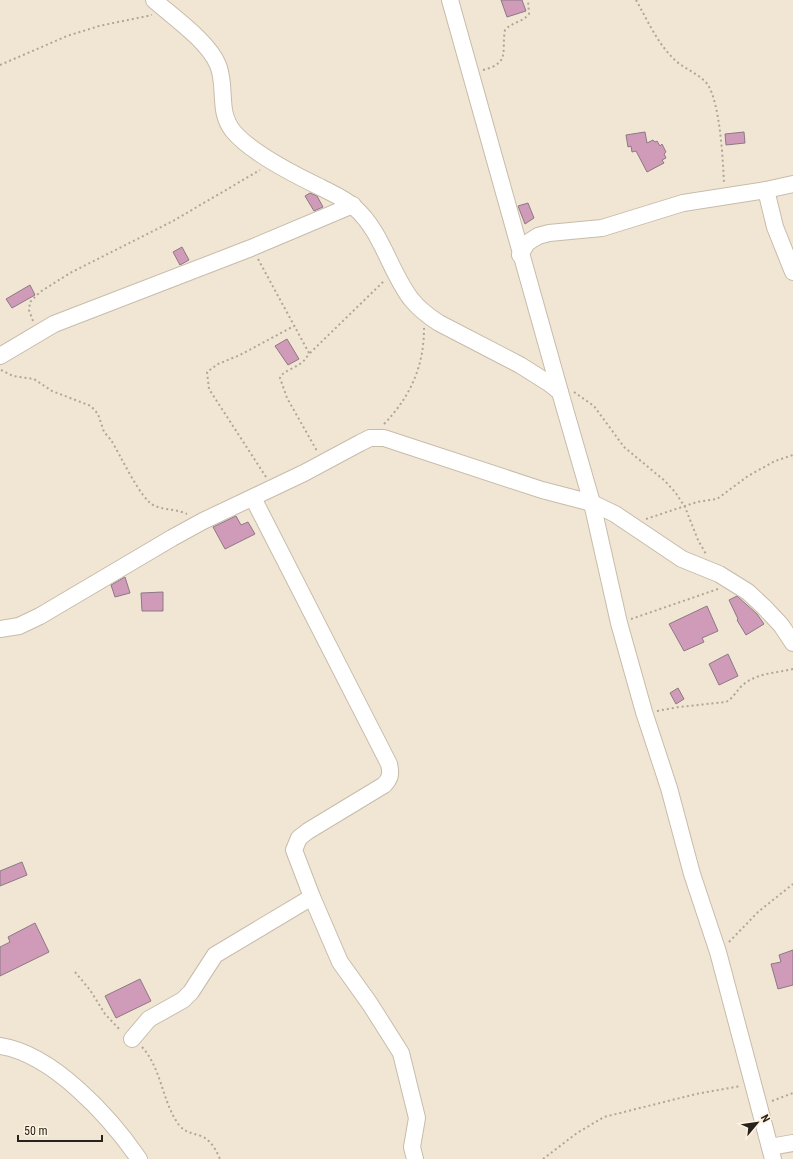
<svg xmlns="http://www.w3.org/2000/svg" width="793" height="1159" font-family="'Roboto Condensed',sans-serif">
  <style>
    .building { fill: #cf9bb9; stroke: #8c7983 }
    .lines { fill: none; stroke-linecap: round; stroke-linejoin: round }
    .minor-casing { stroke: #c7bcaa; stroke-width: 18 }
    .path { stroke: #afa697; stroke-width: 2; stroke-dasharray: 2 3; stroke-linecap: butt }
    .minor { stroke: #fff; stroke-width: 16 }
  </style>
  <rect width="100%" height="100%" fill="#f1e6d3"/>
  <g class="building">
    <polygon points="501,0 522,0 526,11 507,17"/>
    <polygon points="645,132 647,143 653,140 655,142 657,141 660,146 662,144 666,152 664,154 666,158 662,160 664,163 647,172 636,151 632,152 631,146 628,147 626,135"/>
    <polygon points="744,132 745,143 726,145 725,134"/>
    <polygon points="310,193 317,196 323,207 314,211 305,196"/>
    <polygon points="528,203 534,218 525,224 518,206"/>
    <polygon points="182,247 189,260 180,265 173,252"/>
    <polygon points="30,285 35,295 12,308 6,299"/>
    <polygon points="287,339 299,359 288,365 275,346"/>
    <polygon points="236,516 241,525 248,522 255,534 225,549 213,527"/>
    <polygon points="125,577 130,593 115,597 111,585"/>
    <polygon points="163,592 163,611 142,611 141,593"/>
    <polygon points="737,596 757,614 764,624 746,635 737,620 738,619 729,600"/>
    <polygon points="707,606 718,631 702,638 704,642 684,651 669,624"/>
    <polygon points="728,654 738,676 719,685 709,664"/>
    <polygon points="678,688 684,699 676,704 670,693"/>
    <polygon points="22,862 27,875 0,886 0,871"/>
    <polygon points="35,923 49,952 0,976 0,947 10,942 8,937"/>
    <polygon points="793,950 793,985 778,989 771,964 781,962 779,955"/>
    <polygon points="140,979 151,1001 116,1018 105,996"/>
  </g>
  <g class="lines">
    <g class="minor-casing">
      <g id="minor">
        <path d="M154,0C173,17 208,41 218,65C227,87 217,111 233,131C251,153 295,175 320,187C331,193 344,198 354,207C382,231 389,270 411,299C419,309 428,316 439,323L520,365L550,384L560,392L592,503L619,623L644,712L669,788L692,874L718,952L773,1159"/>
        <polyline points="450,0 560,392"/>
        <polyline points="766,190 775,227 793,272"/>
        <polyline points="520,255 527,243 538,236 549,233 602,228 683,203 766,190 793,184"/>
        <polyline points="0,356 54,324 251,248 353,205"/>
        <path d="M253,498L389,764C391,773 391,778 384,785L308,831L299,838L294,850L312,897L340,962L370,1004L401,1053L417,1118L412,1147L415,1159"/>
        <polyline points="0,629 19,626 40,616 172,538 203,521 304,473 360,443 370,438 384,438 542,490 592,503 615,514 682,559 719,574 748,592 764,607 781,625 793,643"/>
        <polyline points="132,1039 149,1019 183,1000 191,992 215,955 312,897"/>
        <path d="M0,1046C53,1054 110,1117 139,1159"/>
        <polyline points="770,1147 793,1143"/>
      </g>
    </g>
    <g class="path">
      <path d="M636,0C648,21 658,45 676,61C686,70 700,74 708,85C720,104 723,160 724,184"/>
      <polyline points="0,65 67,36 99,26 152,15"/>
      <path d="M483,70C511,63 501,51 505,30C512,22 523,22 529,14L528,0"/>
      <path d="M258,259L309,353C302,369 284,368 280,378L287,398L317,451"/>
      <polyline points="33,321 29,310 30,302 40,292 70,273 173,221 260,170"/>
      <polyline points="310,353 384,281"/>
      <path d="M1,370L13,376L34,379L52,391L91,406L98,414L104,432L111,440C120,454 141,501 155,506C165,510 176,509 187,514"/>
      <polyline points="574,392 594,406 624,447 665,481 675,492 685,507 698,540 706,554"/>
      <path d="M384,424C410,397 424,367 424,328"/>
      <polyline points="266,477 209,389 207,372 218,364 240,355 294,326"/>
      <polyline points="646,519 697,502 717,499 748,476 775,461 793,455"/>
      <polyline points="631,619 718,589"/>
      <path d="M657,711L679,707L726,702C734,698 737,689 744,684C758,673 776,673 793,669"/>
      <polyline points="729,942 758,912 793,884"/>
      <polyline points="75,972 90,990 105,1014 121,1031"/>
      <path d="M142,1047C162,1069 162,1102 179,1125C186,1133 192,1133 201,1136C211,1140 216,1150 220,1159"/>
      <polyline points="772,1101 793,1093"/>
      <polyline points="543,1159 577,1133 604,1117 696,1094 741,1086"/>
    </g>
    <use href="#minor" class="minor"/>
  </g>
  <g transform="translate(757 1123) rotate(61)" stroke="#fff3e0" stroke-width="3" paint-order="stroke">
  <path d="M0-3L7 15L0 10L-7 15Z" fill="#27231c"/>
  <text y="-6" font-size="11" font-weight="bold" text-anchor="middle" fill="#27231c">N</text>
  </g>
  <path d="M18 1135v6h84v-6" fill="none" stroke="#27231c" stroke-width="2"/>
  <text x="24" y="1135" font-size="12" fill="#27231c" stroke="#fff3e0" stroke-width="3" paint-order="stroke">50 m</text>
</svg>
